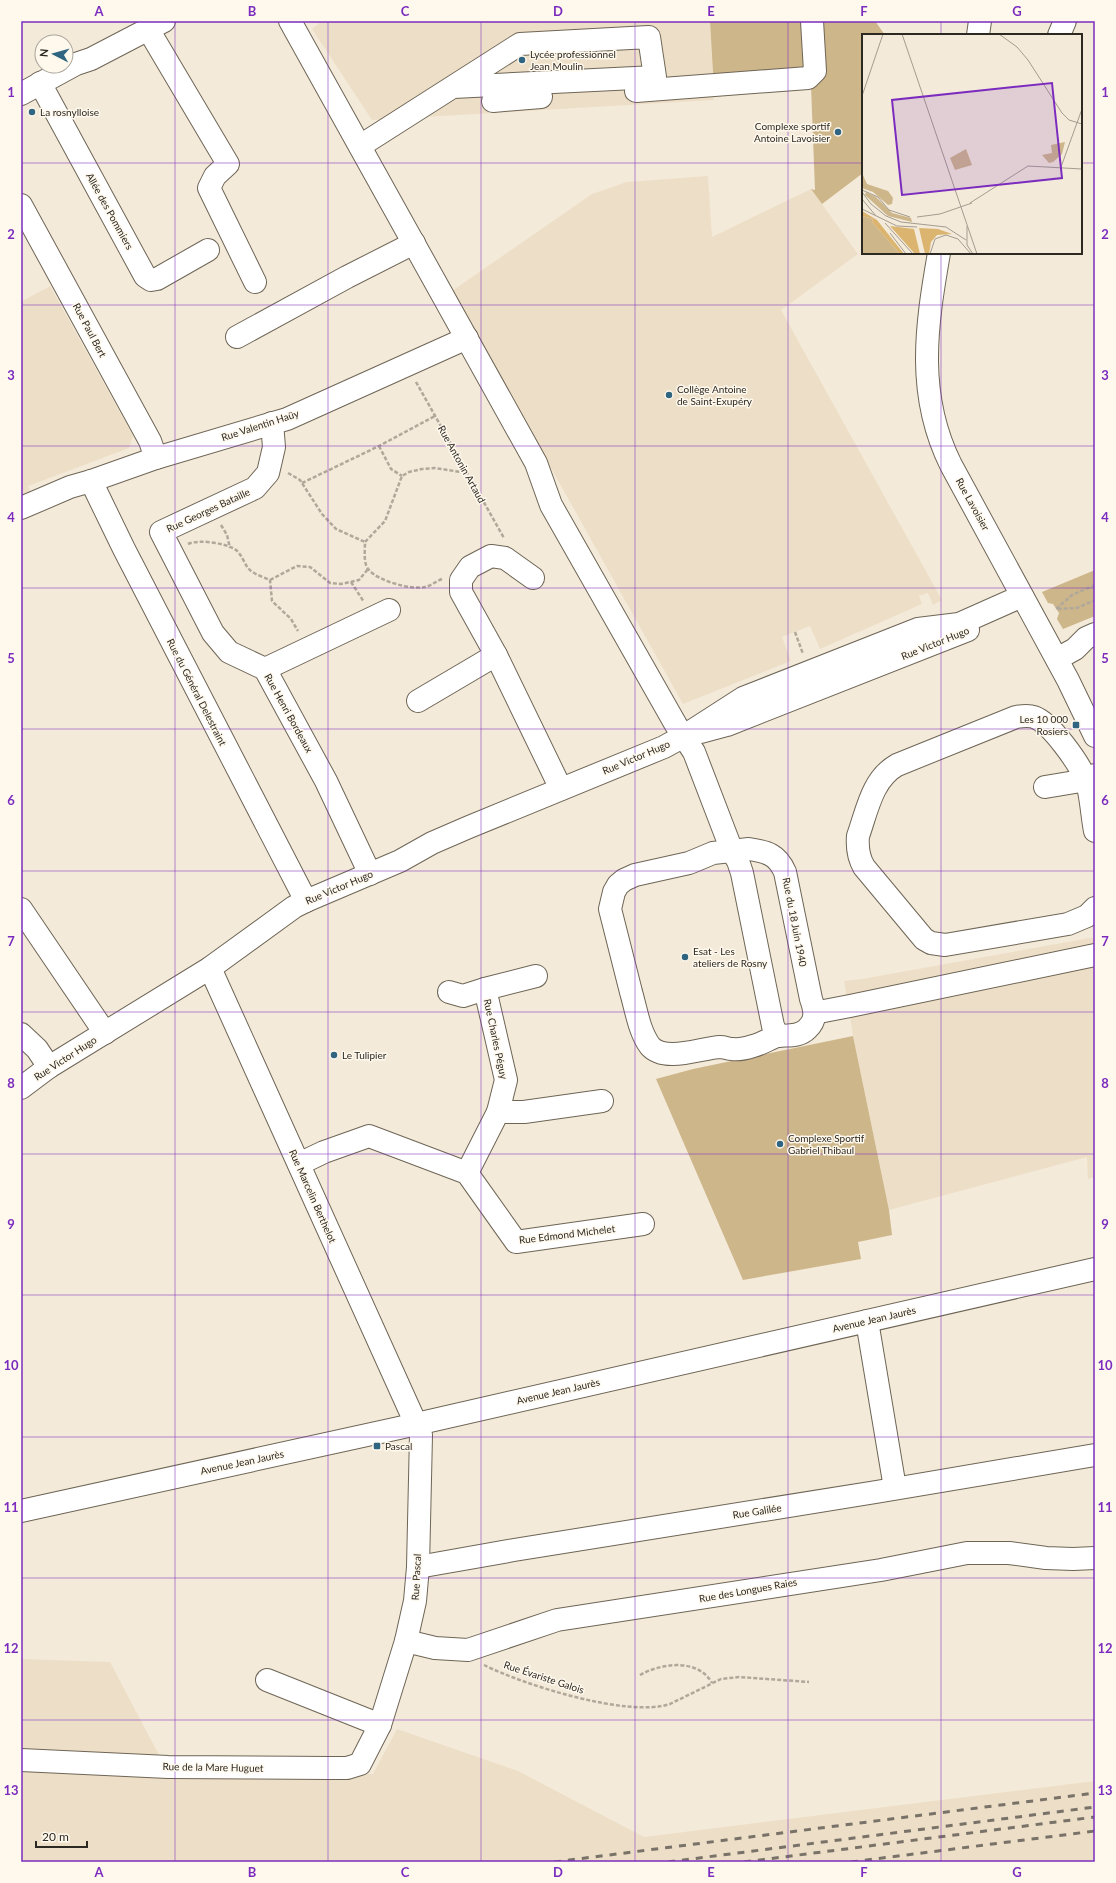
<svg xmlns="http://www.w3.org/2000/svg" width="1116" height="1883" font-family="Lato,sans-serif">
  <style>
    .built { fill: #eddfc7 }
    .green { fill: #ceb68b }
    .lines { fill: none; stroke-linecap: round; stroke-linejoin: round }
    .minor-casing { stroke: #6e6556; stroke-width: 24 }
    .major-casing { stroke: #6e6556; stroke-width: 24 }
    .path { stroke: #b0a89a; stroke-width: 2.5; stroke-dasharray: 4 2; stroke-linecap: butt }
    .minor { stroke: #fff; stroke-width: 22 }
    .major { stroke: #fff; stroke-width: 22 }
    .rail { stroke: #797268; stroke-width: 3; stroke-dasharray: 7 7; stroke-linecap: butt }
    .grid { fill: none; stroke: #7b2cbf; stroke-width: 1; stroke-opacity: 0.55 }
    .poi-dot { fill: #2f6580; stroke: #fef8ed; stroke-width: 1.5 }
    .labels { text-anchor: middle; dominant-baseline: central; stroke-width: 3; stroke-linejoin: round; paint-order: stroke }
    .poi-label { font-size: 10px; fill: #2c2822; stroke: #fef8ed; text-anchor: start }
    .street-label { font-size: 10px; fill: #2c2822; stroke: #fef8ed }
    .inset-road { fill: none; stroke: #a49c90; stroke-width: 1 }
    .view { fill: #7b2cbf; fill-opacity: 0.15; stroke: #7b2cbf; stroke-width: 2 }
    .inset-edge { fill: none; stroke: #2c2822; stroke-width: 2 }
    .neatline { fill: none; stroke: #7b2cbf; stroke-width: 1.5 }
    .grid-label { font-size: 13px; text-anchor: middle; font-weight: bold; fill: #7b2cbf }
  </style>
  <rect width="100%" height="100%" fill="#f4ead9"/>
  <g class="built">
    <polygon points="322,21 710,21 714,100 372,120 312,29"/>
    <polygon points="708,176 712,237 811,189 858,254 781,310 942,600 933,605 928,593 919,596 922,604 820,649 810,626 782,637 791,661 683,704 452,291 592,194 627,182"/>
    <polygon points="50,286 133,436 129,448 28,486 30,491 21,495 21,302"/>
    <polygon points="1095,937 1095,1177 1088,1179 1087,1157 889,1210 853,1036 844,981 862,979"/>
    <polygon points="21,1659 110,1662 169,1774 373,1774 397,1729 518,1771 644,1837 1095,1781 1095,1862 21,1862"/>
  </g>
  <g class="green">
    <polygon points="710,21 875,21 885,35 863,35 863,173 822,204 811,189 815,190 811,86 714,91"/>
    <polygon points="1095,570 1095,616 1063,629 1057,619 1059,613 1053,604 1048,603 1042,592"/>
    <polygon points="853,1036 889,1210 892,1235 858,1242 861,1259 743,1280 656,1079 693,1069"/>
  </g>
  <g class="lines">
    <g class="minor-casing">
      <g id="minor">
        <polyline points="290,21 536,463 551,505 676,725 694,752 732,851 738,861 742,873 773,1026 778,1036"/>
        <polyline points="148,29 228,164 215,176 209,188 255,282"/>
        <polyline points="978,35 980,21"/>
        <polyline points="1059,35 1065,21"/>
        <polyline points="40,83 145,276 151,280 157,279 208,250"/>
        <polyline points="636,91 808,78 815,71 812,21"/>
        <polyline points="493,101 541,97"/>
        <polyline points="360,146 520,44 649,37 655,77 453,87"/>
        <polyline points="21,205 150,441 156,458"/>
        <path d="M939,253C926,327 916,395 951,465L1068,680L1095,736"/>
        <polyline points="237,337 347,277 414,243"/>
        <polyline points="272,423 274,447 268,473 255,488 161,532 213,633 229,652 265,669 326,781 370,874"/>
        <polyline points="91,481 124,549 306,901"/>
        <polyline points="21,508 70,487 91,481 156,458 287,419 467,338"/>
        <polyline points="533,578 505,558 491,556 470,567 461,580 461,592 496,655 561,789"/>
        <polyline points="1057,659 1075,649 1086,638 1095,634"/>
        <polyline points="265,669 389,610"/>
        <polyline points="418,701 496,655"/>
        <polyline points="701,732 727,725 968,630"/>
        <polyline points="1045,787 1087,780 1095,775"/>
        <path d="M1095,831C1092,817 1091,792 1086,780C1079,763 1051,723 1034,717C1028,715 1022,716 1016,717L897,765C872,779 867,811 858,836C857,848 858,857 864,867L924,939L931,943L945,945L1068,924L1087,916L1095,908"/>
        <path d="M749,849C767,852 777,854 785,872L811,999C815,1010 817,1020 807,1029C799,1037 788,1035 778,1036C772,1037 762,1044 753,1046C747,1048 739,1050 732,1049C728,1049 725,1047 720,1047C701,1048 665,1063 650,1046C639,1031 636,1009 631,992C624,964 617,937 610,909L614,892L618,885L624,880L635,875L689,863L713,853Z"/>
        <polyline points="21,909 105,1033"/>
        <polyline points="449,992 463,996 485,989"/>
        <polyline points="816,1011 824,1011 850,1006 1095,955"/>
        <polyline points="21,1034 37,1049 49,1067"/>
        <polyline points="21,1088 49,1067 210,968 294,907 306,901 400,861 432,843 469,827 664,747 684,736 743,698 918,629 959,624 1022,596"/>
        <polyline points="498,1112 506,1080 485,989 536,976"/>
        <polyline points="299,1164 324,1152 369,1136 467,1173 516,1242 643,1224"/>
        <polyline points="467,1173 498,1112 524,1112 602,1101"/>
        <polyline points="867,1321 895,1488"/>
        <polyline points="418,1567 514,1550 876,1492 1095,1455"/>
        <polyline points="406,1641 435,1648 468,1650 557,1620 881,1570 967,1553 1009,1553 1046,1558 1073,1559 1095,1558"/>
        <polyline points="267,1680 380,1725"/>
        <polyline points="21,1760 168,1767 330,1768 347,1768 360,1764 380,1725 406,1641 415,1601 418,1567 421,1435 210,968"/>
      </g>
    </g>
    <g class="major-casing">
      <g id="major">
        <polyline points="21,94 76,64 91,59 164,21"/>
        <polyline points="21,1511 399,1428 1095,1269"/>
      </g>
    </g>
    <g class="path">
      <polyline points="416,382 504,538"/>
      <polyline points="379,446 391,469 402,476"/>
      <polyline points="288,473 300,480 322,514 336,529 365,542"/>
      <polyline points="302,483 379,446 435,416"/>
      <polyline points="221,525 227,535 230,548"/>
      <path d="M188,544C199,539 226,543 236,550C242,555 244,563 248,568C253,574 263,577 270,580L272,601L291,619L298,631"/>
      <path d="M442,579C436,581 431,586 425,587C411,590 378,581 369,570C363,564 365,551 365,542L385,521L402,476L409,472L422,469L435,468L467,473"/>
      <polyline points="270,580 297,566 310,567 330,583 341,584 359,580 368,569"/>
      <polyline points="351,582 364,602"/>
      <polyline points="1095,585 1072,595 1056,609 1077,608 1095,600"/>
      <polyline points="795,632 803,654"/>
      <path d="M484,1665C524,1685 628,1718 670,1704L721,1679L739,1677L809,1682"/>
      <path d="M640,1675C661,1663 698,1658 712,1683"/>
    </g>
    <use href="#minor" class="minor"/>
    <use href="#major" class="major"/>
    <g class="rail">
      <polyline points="554,1862 1095,1793"/>
      <polyline points="668,1862 1095,1807"/>
      <polyline points="744,1862 1095,1817"/>
      <polyline points="851,1862 1095,1831"/>
    </g>
  </g>
  <path class="grid" d="M175,21V1862M328,21V1862M481,21V1862M635,21V1862M788,21V1862M941,21V35M21,163H863M1081,163H1095M941,253V1862M21,305H1095M21,446H1095M21,588H1095M21,729H1095M21,871H1095M21,1012H1095M21,1154H1095M21,1295H1095M21,1437H1095M21,1578H1095M21,1720H1095"/>
  <g class="poi-dot">
    <circle cx="522" cy="60" r="4"/>
    <circle cx="32" cy="112" r="4"/>
    <circle cx="838" cy="132" r="4"/>
    <circle cx="669" cy="395" r="4"/>
    <rect x="1072" y="721" width="8" height="8" rx="2"/>
    <circle cx="685" cy="957" r="4"/>
    <circle cx="334" cy="1055" r="4"/>
    <circle cx="780" cy="1144" r="4"/>
    <rect x="373" y="1442" width="8" height="8" rx="2"/>
  </g>
  <g class="labels">
    <g class="poi-label">
      <text x="530" y="54">Lycée professionnel<tspan x="530" dy="12">Jean Moulin</tspan></text>
      <text x="40" y="112">La rosnylloise</text>
      <text x="830" y="126" text-anchor="end">Complexe sportif<tspan x="830" dy="12">Antoine Lavoisier</tspan></text>
      <text x="677" y="389">Collège Antoine<tspan x="677" dy="12">de Saint-Exupéry</tspan></text>
      <text x="1068" y="719" text-anchor="end">Les 10 000<tspan x="1068" dy="12">Rosiers</tspan></text>
      <text x="693" y="951">Esat - Les<tspan x="693" dy="12">ateliers de Rosny</tspan></text>
      <text x="342" y="1055">Le Tulipier</text>
      <text x="788" y="1138">Complexe Sportif<tspan x="788" dy="12">Gabriel Thibaul</tspan></text>
      <text x="385" y="1446">Pascal</text>
    </g>
    <g class="street-label">
      <text transform="translate(110 211) rotate(61)">Allée des Pommiers</text>
      <text transform="translate(90 330) rotate(62)">Rue Paul Bert</text>
      <text transform="translate(260 425) rotate(-18)">Rue Valentin Haüy</text>
      <text transform="translate(462 464) rotate(61)">Rue Antonin Artaud</text>
      <text transform="translate(973 504) rotate(61)">Rue Lavoisier</text>
      <text transform="translate(208 510) rotate(-25)">Rue Georges Bataille</text>
      <text transform="translate(935 643) rotate(-22)">Rue Victor Hugo</text>
      <text transform="translate(197 692) rotate(63)">Rue du Général Delestraint</text>
      <text transform="translate(289 713) rotate(61)">Rue Henri Bordeaux</text>
      <text transform="translate(636 757) rotate(-23)">Rue Victor Hugo</text>
      <text transform="translate(339 887) rotate(-23)">Rue Victor Hugo</text>
      <text transform="translate(795 922) rotate(79)">Rue du 18 Juin 1940</text>
      <text transform="translate(496 1039) rotate(78)">Rue Charles Péguy</text>
      <text transform="translate(65 1058) rotate(-33)">Rue Victor Hugo</text>
      <text transform="translate(313 1196) rotate(66)">Rue Marcelin Berthelot</text>
      <text transform="translate(567 1234) rotate(-7)">Rue Edmond Michelet</text>
      <text transform="translate(874 1319) rotate(-13)">Avenue Jean Jaurès</text>
      <text transform="translate(558 1391) rotate(-13)">Avenue Jean Jaurès</text>
      <text transform="translate(242 1462) rotate(-12)">Avenue Jean Jaurès</text>
      <text transform="translate(757 1511) rotate(-9)">Rue Galilée</text>
      <text transform="translate(416 1577) rotate(-87)">Rue Pascal</text>
      <text transform="translate(748 1590) rotate(-10)">Rue des Longues Raies</text>
      <text transform="translate(544 1677) rotate(18)">Rue Évariste Galois</text>
      <text transform="translate(213 1767) rotate(1)">Rue de la Mare Huguet</text>
    </g>
  </g>
  <g transform="translate(862 34)">
    <rect width="220" height="220" fill="#f4ead9"/>
    <path d="M203,108L200,120L191,128L187,129L180,121L190,119L189,111ZM104,115L110,131L93,136L88,124ZM0,139L5,150L26,157L31,164L30,170L26,171L11,158L0,154ZM4,158L14,163L30,179L49,184L50,188L26,182L3,161ZM0,182L11,185L10,188L38,220H0Z" fill="#ceb68b"/>
    <path d="M0,177L15,186L42,220H38L10,188L11,185L0,182ZM28,192L52,195L58,220H53ZM57,194L76,195L90,200L75,201L69,208L67,220H63Z" fill="#dbb56f"/>
    <path class="inset-road" d="M40,0L115,220M137,0L155,13L166,26L200,79L207,86L220,90M0,62L21,0M199,133L220,75M0,156L16,163L27,176L48,183M0,158L9,170L24,182L39,188L84,193L104,206M0,165L14,182M108,169L166,132L220,135M0,175L35,192L55,193M55,183L78,180L110,169M23,189L51,220M105,192V211L111,220M28,199L44,220M68,220L73,205L84,201L96,205L109,220"/>
    <path class="view" d="M190,49L200,144L40,161L30,66Z"/>
    <rect width="220" height="220" class="inset-edge"/>
  </g>
  <rect width="1116" height="1883" fill="none" stroke="#fef8ed" stroke-width="44"/>
  <g transform="translate(54 54) rotate(276)"><circle r="19" fill="#fef8ed" stroke="#aaa59c"/>
  <path d="M0-3L7 15L0 10L-7 15Z" fill="#2f6580"/>
  <text y="-6" font-size="11" font-weight="bold" text-anchor="middle" fill="#2c2822">N</text>
  </g>
  <path d="M36 1841v6h51v-6" fill="none" stroke="#2c2822" stroke-width="2"/>
  <text x="42" y="1841" font-size="12" fill="#2c2822" stroke="#fef8ed" stroke-width="3" paint-order="stroke">20 m</text>
  <rect x="22" y="22" width="1072" height="1839" class="neatline"/>
  <g class="grid-label">
    <text x="99" y="16">A</text>
    <text x="252" y="16">B</text>
    <text x="405" y="16">C</text>
    <text x="558" y="16">D</text>
    <text x="711" y="16">E</text>
    <text x="864" y="16">F</text>
    <text x="1017" y="16">G</text>
    <text x="11" y="97">1</text>
    <text x="1105" y="97">1</text>
    <text x="11" y="239">2</text>
    <text x="1105" y="239">2</text>
    <text x="11" y="380">3</text>
    <text x="1105" y="380">3</text>
    <text x="11" y="522">4</text>
    <text x="1105" y="522">4</text>
    <text x="11" y="663">5</text>
    <text x="1105" y="663">5</text>
    <text x="11" y="805">6</text>
    <text x="1105" y="805">6</text>
    <text x="11" y="946">7</text>
    <text x="1105" y="946">7</text>
    <text x="11" y="1088">8</text>
    <text x="1105" y="1088">8</text>
    <text x="11" y="1229">9</text>
    <text x="1105" y="1229">9</text>
    <text x="11" y="1370">10</text>
    <text x="1105" y="1370">10</text>
    <text x="11" y="1512">11</text>
    <text x="1105" y="1512">11</text>
    <text x="11" y="1653">12</text>
    <text x="1105" y="1653">12</text>
    <text x="11" y="1795">13</text>
    <text x="1105" y="1795">13</text>
    <text x="99" y="1877">A</text>
    <text x="252" y="1877">B</text>
    <text x="405" y="1877">C</text>
    <text x="558" y="1877">D</text>
    <text x="711" y="1877">E</text>
    <text x="864" y="1877">F</text>
    <text x="1017" y="1877">G</text>
  </g>
</svg>
